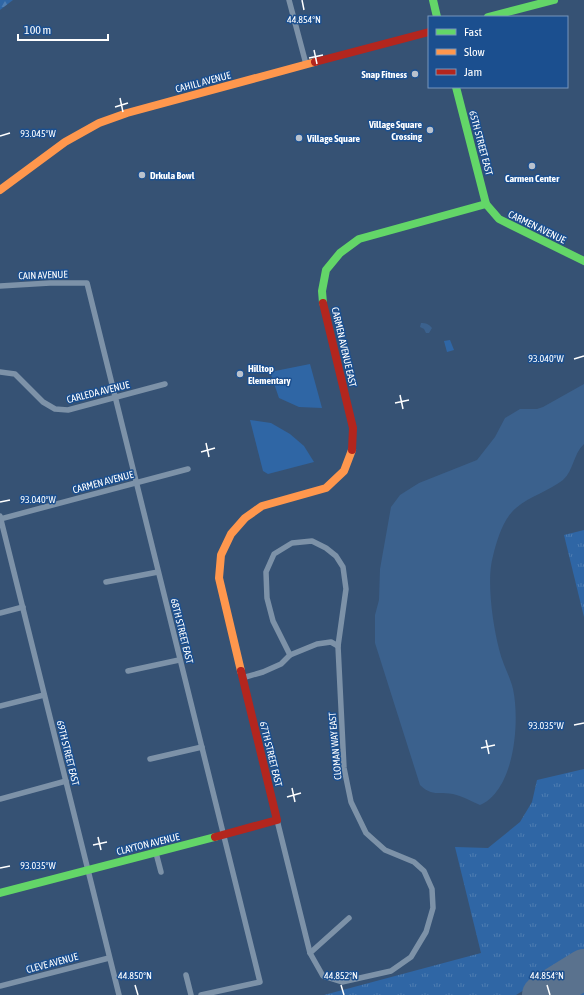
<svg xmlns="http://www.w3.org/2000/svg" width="584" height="995" font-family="'Asap Condensed',sans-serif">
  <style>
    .grass { fill: url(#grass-tufts) }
    .forest { fill: url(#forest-firs) }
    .pitch { fill: #2f66a5 }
    .water { fill: #3b618d }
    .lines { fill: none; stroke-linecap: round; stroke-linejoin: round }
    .runway { stroke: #5a728e; stroke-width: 40 }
    .street { stroke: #7d92a8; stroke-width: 5.5 }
    .fast { stroke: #63d668; stroke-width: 8 }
    .slow { stroke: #ff974d; stroke-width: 8 }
    .jam { stroke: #b3261e; stroke-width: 8 }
    .ticks { fill: none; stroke: #fff; stroke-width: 1.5 }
    .poi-dot { fill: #b9c2ce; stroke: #1b4f8f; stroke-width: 1.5 }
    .labels { text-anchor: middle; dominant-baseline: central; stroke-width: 3; stroke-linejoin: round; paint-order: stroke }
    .poi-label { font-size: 10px; font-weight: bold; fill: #fff; stroke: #1b4f8f; text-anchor: start }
    .street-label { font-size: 10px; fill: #fff; stroke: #1b4f8f }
    .ticks-label { font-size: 10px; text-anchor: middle; fill: #fff; stroke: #1b4f8f; stroke-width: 3; stroke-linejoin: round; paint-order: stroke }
  </style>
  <defs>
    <pattern id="grass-tufts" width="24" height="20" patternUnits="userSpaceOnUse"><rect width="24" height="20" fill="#2f66a5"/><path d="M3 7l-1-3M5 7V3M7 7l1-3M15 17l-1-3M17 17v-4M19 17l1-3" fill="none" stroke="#4e7db2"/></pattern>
    <pattern id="forest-firs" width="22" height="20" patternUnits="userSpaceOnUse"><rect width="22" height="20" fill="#2f66a5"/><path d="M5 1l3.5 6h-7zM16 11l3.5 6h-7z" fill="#4e7db2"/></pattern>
  </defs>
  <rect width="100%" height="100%" fill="#365274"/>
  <g class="grass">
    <polygon points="450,340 454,350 447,352 444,341"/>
    <polygon points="584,530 584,617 564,535"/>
    <polygon points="584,769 584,953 516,995 324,995 481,953 455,847 488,848 520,822 532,802 537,780"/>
    <polygon points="584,986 584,995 569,995"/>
  </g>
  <polygon class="forest" points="0,0 13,0 0,10"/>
  <g class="pitch">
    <polygon points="310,364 322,408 299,407 279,398 270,372"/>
    <polygon points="250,420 271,423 290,434 304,446 314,462 268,474 263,471"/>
  </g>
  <g class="water">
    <path d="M421,323C426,323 429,324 432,328L429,333H426L424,329L420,327Z"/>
    <path d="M584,384V444C573,454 574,470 563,480C549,491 530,496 516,508C503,519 497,540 493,556C486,580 493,625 499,649C502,663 510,676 513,689C520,721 515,790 480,805C471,801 462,796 453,794C437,791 433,797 420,785L375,643V615L379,600L380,569L391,507L400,495L419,483L477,460L495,437L505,418L520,409H537L543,407Z"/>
  </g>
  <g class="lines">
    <polyline class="runway" points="542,995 584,969"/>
    <g class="street">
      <polyline points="289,0 306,64"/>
      <polyline points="0,286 50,283 87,283 260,982 201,995"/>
      <polyline points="0,372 15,374 43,402 55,409 68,410 165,384"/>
      <polyline points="0,516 119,995"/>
      <polyline points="0,519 188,469"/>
      <polyline points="106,582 158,572"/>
      <polyline points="0,613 23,607"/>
      <polyline points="128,671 179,660"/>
      <polyline points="242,678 263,672 281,664 290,655 317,644 331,642 338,646"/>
      <polyline points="0,706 44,695"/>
      <polyline points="150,759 202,747"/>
      <polyline points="0,799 66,781"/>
      <polyline points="277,820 310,953 323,976 342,982 391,971 411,957 426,932 433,908 432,889 424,871 414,862 385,850 366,833 351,802 344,768 338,646 346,589 343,567 336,556 326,548 312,541 292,543 274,554 266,572 267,598 273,621 290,655"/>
      <polyline points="156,853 161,872"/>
      <polyline points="310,953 349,918"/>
      <polyline points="186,975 191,995"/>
      <polyline points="0,986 109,958"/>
    </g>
    <g class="fast">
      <polyline points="433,0 437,17"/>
      <polyline points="488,17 554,0"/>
      <polyline points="456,87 486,204 499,219 584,261"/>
      <polyline points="323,303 322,291 326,270 340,253 359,239 486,204"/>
      <polyline points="0,893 215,837"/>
    </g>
    <g class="slow">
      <polyline points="0,190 65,142 99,123 127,113 315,62"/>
      <polyline points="241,671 219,578 221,555 231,534 245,518 262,506 326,488 344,471 352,450"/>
    </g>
    <g class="jam">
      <polyline points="315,62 429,32"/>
      <polyline points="323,303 353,428 352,450"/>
      <polyline points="215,837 277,820 241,671"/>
    </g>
  </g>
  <path class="ticks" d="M302,0L304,10M314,50L317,64M309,58L323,55M120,98L123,112M115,107L128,103M0,136L10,133M574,359L584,356M400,395L403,409M395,403L409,400M206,443L209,457M201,452L215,448M0,502L10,500M574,725L584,723M486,740L489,754M481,748L495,745M292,788L295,802M287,797L301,793M98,837L101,850M93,845L107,842M0,868L10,866M135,985L138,995M341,985L344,995M547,985L550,995"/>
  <g class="poi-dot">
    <circle cx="415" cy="74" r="4"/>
    <circle cx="430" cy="130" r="4"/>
    <circle cx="299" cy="138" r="4"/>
    <circle cx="532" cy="166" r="4"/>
    <circle cx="142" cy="175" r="4"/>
    <circle cx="240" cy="374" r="4"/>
  </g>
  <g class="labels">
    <g class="poi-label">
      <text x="407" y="74" text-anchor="end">Snap Fitness</text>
      <text x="422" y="124" text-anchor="end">Village Square<tspan x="422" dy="12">Crossing</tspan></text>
      <text x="307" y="138">Village Square</text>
      <text x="150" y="175">Drkula Bowl</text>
      <text x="532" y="178" text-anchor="middle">Carmen Center</text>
      <text x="248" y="368">Hilltop<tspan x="248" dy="12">Elementary</tspan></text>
    </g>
    <g class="street-label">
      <text transform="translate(203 82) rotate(-15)">CAHILL AVENUE</text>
      <text transform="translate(481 143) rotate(75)">65TH STREET EAST</text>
      <text transform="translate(537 227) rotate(26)">CARMEN AVENUE</text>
      <text transform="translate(43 275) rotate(-2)">CAIN AVENUE</text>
      <text transform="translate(344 347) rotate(77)">CARMEN AVENUE EAST</text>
      <text transform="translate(98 392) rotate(-14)">CARLEDA AVENUE</text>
      <text transform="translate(103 482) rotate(-15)">CARMEN AVENUE</text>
      <text transform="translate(182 631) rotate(76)">68TH STREET EAST</text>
      <text transform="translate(335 746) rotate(-95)">CLOMAN WAY EAST</text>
      <text transform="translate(68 753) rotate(76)">69TH STREET EAST</text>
      <text transform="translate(271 754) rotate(76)">67TH STREET EAST</text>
      <text transform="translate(148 844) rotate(-14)">CLAYTON AVENUE</text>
      <text transform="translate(52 963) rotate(-15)">CLEVE AVENUE</text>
    </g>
  </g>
  <g class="ticks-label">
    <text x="304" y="23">44.854°N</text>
    <text x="38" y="137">93.045°W</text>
    <text x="546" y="362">93.040°W</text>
    <text x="38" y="503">93.040°W</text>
    <text x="546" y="729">93.035°W</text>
    <text x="38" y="869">93.035°W</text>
    <text x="135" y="979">44.850°N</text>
    <text x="341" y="979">44.852°N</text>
    <text x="547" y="979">44.854°N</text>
  </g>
  <rect x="428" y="16" width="140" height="72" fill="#1b4f8f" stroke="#7695bc"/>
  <rect x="436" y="29" width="20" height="6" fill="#63d668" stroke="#7695bc"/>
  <text x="464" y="36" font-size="12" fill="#ffffff">Fast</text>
  <rect x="436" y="49" width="20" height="6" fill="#ff974d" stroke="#7695bc"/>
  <text x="464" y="56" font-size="12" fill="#ffffff">Slow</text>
  <rect x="436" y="69" width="20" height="6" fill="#b3261e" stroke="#7695bc"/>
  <text x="464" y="76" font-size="12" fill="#ffffff">Jam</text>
  <path d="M18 34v6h90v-6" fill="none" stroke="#ffffff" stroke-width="2"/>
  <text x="24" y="34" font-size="12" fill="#ffffff" stroke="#1b4f8f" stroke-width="3" paint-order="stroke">100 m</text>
</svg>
